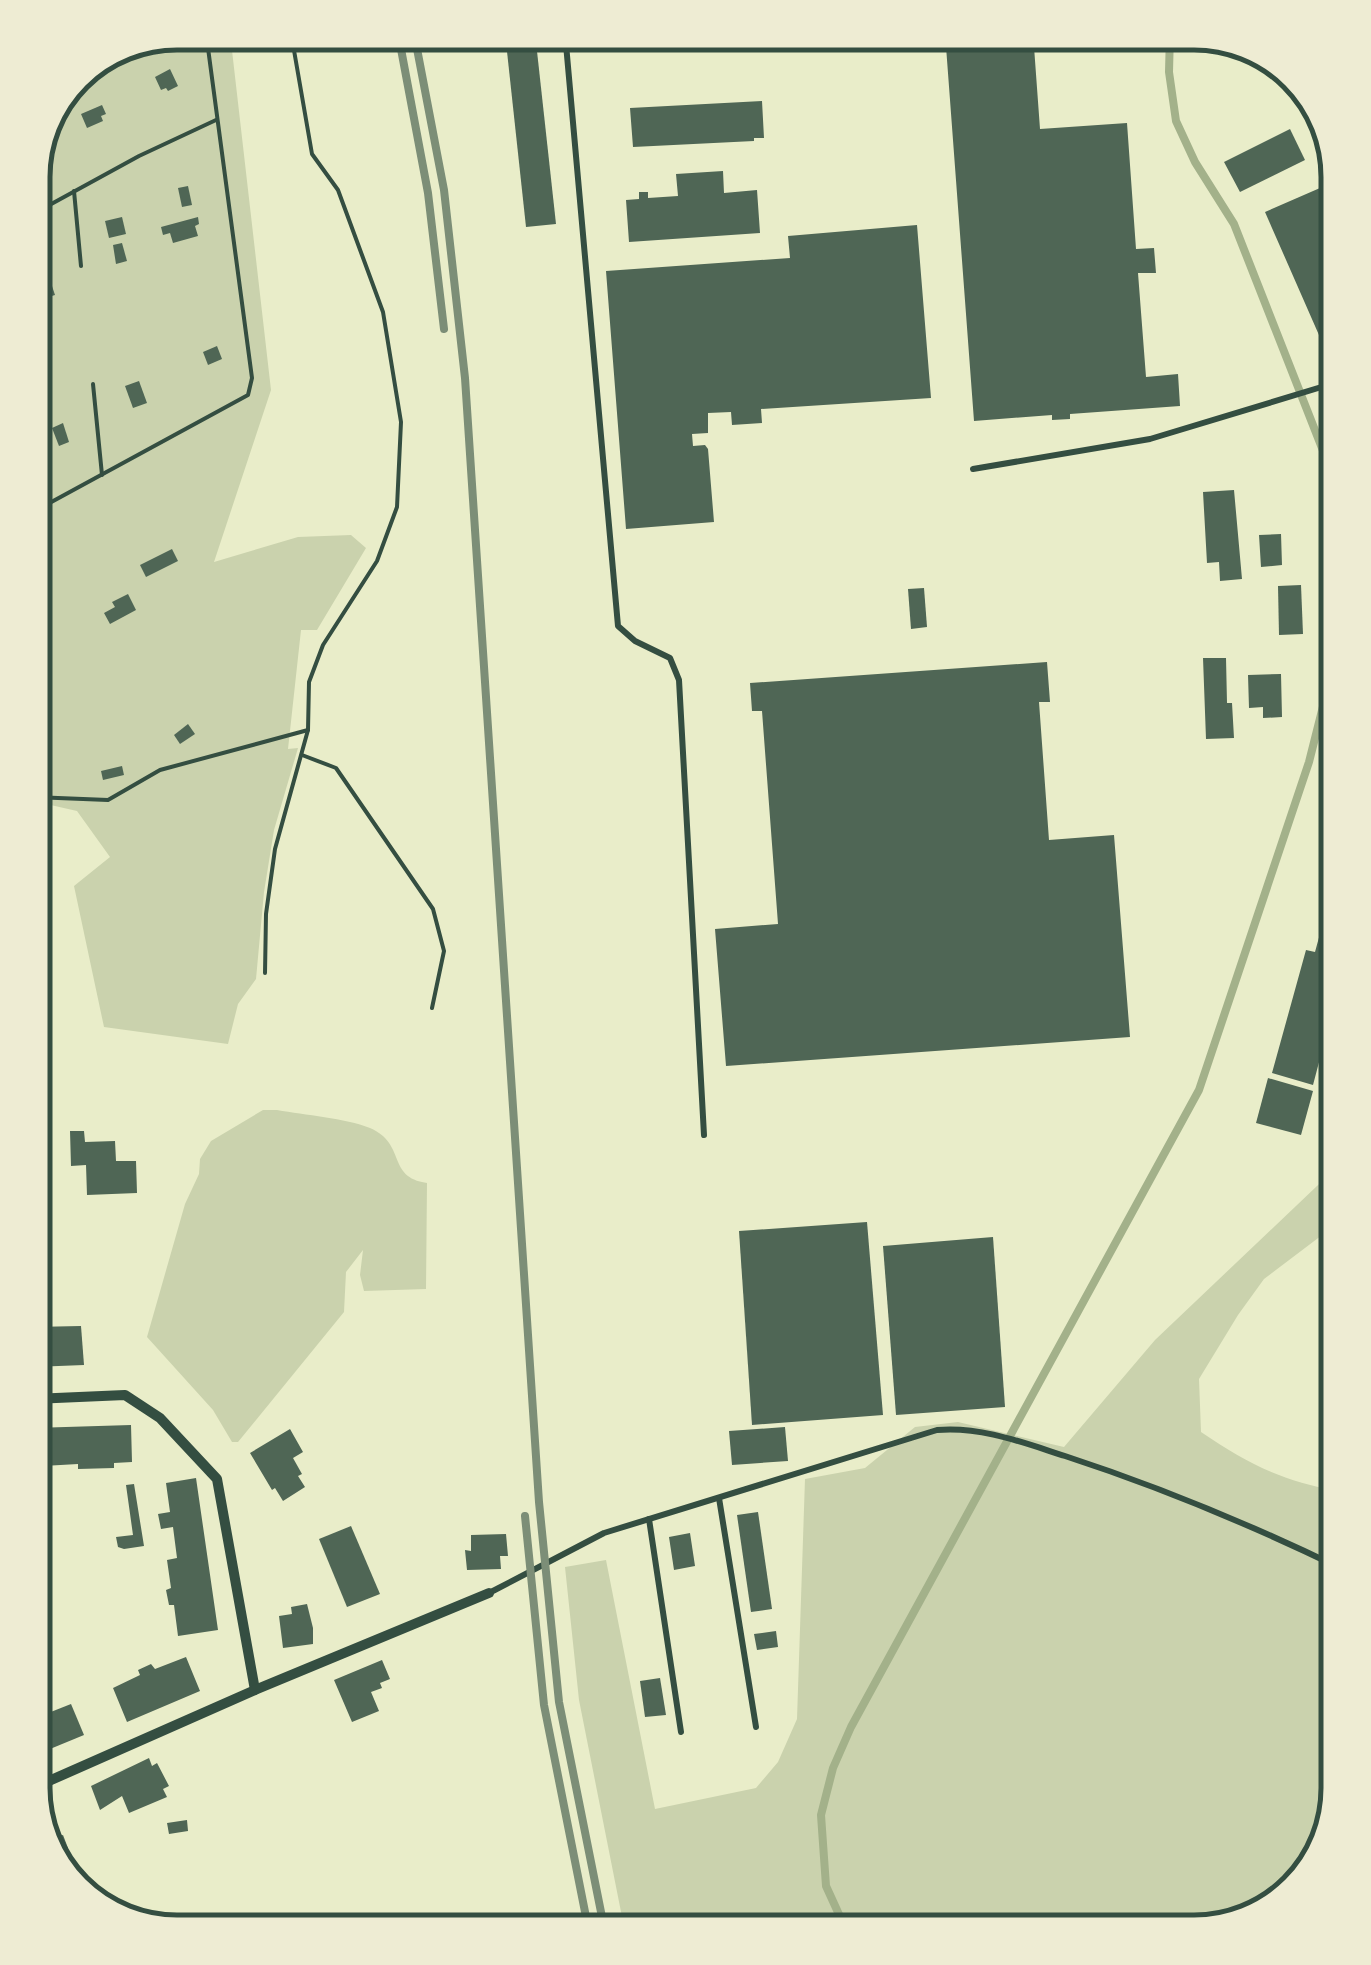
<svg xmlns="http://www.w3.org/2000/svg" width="1371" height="1965" font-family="'Noto Sans',sans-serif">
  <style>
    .green { fill: #cad2ad }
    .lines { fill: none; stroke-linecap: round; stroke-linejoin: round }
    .stream { stroke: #a3b18a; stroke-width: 8 }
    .building { fill: #4f6655 }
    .path { stroke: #344e41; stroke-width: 4 }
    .service { stroke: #344e41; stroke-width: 6 }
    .minor { stroke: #344e41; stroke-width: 10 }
    .rail { stroke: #7c8e77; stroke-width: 8 }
    .rim { fill: none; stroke: #344e41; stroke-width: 5 }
  </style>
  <rect width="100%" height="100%" fill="#e9edc9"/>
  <g class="green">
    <polygon points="177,33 230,33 271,390 214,562 298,537 351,535 366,548 317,630 301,630 288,749 298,748 274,830 264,892 256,979 238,1004 228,1044 104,1027 74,886 110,857 77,811 33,801 33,167 81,69"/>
    <path d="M263,1110H277C305,1115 345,1118 370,1128C407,1144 386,1177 427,1183L426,1289L364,1291L360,1275L363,1250L346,1272L344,1312L238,1442H232L213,1410L147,1337L185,1204L199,1174L200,1159L211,1141Z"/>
    <path d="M1338,1166V1223L1264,1279L1238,1315L1199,1379L1201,1432C1248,1464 1282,1481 1338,1491V1788L1319,1861L1267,1913L1194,1932H625L579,1700L565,1567L606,1560L655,1809L756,1788L778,1762L797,1719L805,1479L865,1468L915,1427L958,1422L1064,1447L1155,1340Z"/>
  </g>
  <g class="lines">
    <g class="stream">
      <polyline points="1170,33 1169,72 1176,121 1195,162 1234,224 1331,471 1338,504"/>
      <polyline points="847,1932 826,1886 821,1815 833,1768 851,1727 1199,1090 1309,762 1338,647"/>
    </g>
  </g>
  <g class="building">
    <polygon points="505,33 535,33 556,224 526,227"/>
    <polygon points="945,33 1033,33 1040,129 1127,123 1136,249 1154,248 1156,273 1138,273 1146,377 1178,374 1180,406 1070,414 1070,419 1052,420 1052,415 974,421"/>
    <polygon points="170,69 178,86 168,91 166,88 161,90 155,77"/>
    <polygon points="762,101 764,138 754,138 754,141 633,147 630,108"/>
    <polygon points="102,105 106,114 101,116 103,121 87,128 81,114"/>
    <polygon points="1290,129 1305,160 1240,192 1224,162"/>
    <polygon points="723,171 724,193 757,190 760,233 629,242 626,200 639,199 639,192 648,192 648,198 678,196 676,174"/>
    <polygon points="188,186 192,205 182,207 178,188"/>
    <polygon points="1320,188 1338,231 1338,306 1332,309 1338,325 1338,364 1333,367 1265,212"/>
    <polygon points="122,217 126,234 109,238 105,221"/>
    <polygon points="198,217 199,224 195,226 198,236 173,243 170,233 163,235 161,227"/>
    <polygon points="917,225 931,398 761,409 762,423 732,425 731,412 708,413 708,433 692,434 693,446 705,445 708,449 714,522 626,529 606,271 790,258 788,236"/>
    <polygon points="122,243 127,261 116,264 113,245"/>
    <polygon points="46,263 50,277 36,281 33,267"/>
    <polygon points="48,285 52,286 55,295 42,299 38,287"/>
    <polygon points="217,346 222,359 208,365 203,352"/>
    <polygon points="139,381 147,403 133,408 125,386"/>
    <polygon points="63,423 69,442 59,446 52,428"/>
    <polygon points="1234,490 1242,579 1220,581 1219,562 1207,563 1203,492"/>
    <polygon points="1281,534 1282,565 1261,567 1259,535"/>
    <polygon points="172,549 178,561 146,577 140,565"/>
    <polygon points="1301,585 1303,634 1279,635 1278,586"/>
    <polygon points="924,588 927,627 911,629 908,589"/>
    <polygon points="128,594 136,610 110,624 104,613 115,607 112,602"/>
    <polygon points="1203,658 1226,658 1227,703 1232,703 1234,738 1206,739"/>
    <polygon points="1047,662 1050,702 1039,702 1049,840 1114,835 1130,1037 726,1066 715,929 778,924 762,711 752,711 750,683"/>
    <polygon points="1281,674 1282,717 1263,718 1263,707 1249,708 1248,675"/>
    <polygon points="188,724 195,734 180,744 174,735"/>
    <polygon points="122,766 124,775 103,780 101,771"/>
    <polygon points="1327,908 1338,911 1338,990 1313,1085 1272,1073 1306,950 1315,952"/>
    <polygon points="33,1063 44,1064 47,1166 33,1166"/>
    <polygon points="1268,1078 1313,1091 1301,1135 1256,1123"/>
    <polygon points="70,1131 84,1131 85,1142 115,1141 116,1161 136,1161 137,1193 87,1195 86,1165 71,1166"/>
    <polygon points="867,1222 883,1415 752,1425 739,1231"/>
    <polygon points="993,1237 1005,1407 896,1415 883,1246"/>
    <polygon points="81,1326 84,1365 33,1367 33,1327"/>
    <polygon points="131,1425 132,1462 114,1463 114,1468 78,1469 78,1464 43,1466 44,1471 33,1471 33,1428"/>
    <polygon points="785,1427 788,1461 732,1465 729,1431"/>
    <polygon points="290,1429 303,1452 293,1458 302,1474 298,1476 305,1487 283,1501 275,1488 272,1490 250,1453"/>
    <polygon points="196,1478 218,1630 178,1636 174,1605 169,1605 166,1590 171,1588 167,1560 177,1558 173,1527 161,1529 158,1514 170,1512 166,1483"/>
    <polygon points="134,1484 144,1546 124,1549 118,1547 116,1537 133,1535 126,1485"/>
    <polygon points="758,1512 772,1609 751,1612 737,1515"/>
    <polygon points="351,1526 380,1594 347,1607 319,1539"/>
    <polygon points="690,1533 695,1566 674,1570 669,1537"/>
    <polygon points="506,1534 508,1556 500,1556 501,1569 467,1570 465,1550 471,1551 471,1535"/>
    <polygon points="307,1604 313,1628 313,1644 283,1648 279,1616 292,1614 291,1607"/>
    <polygon points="776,1631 778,1647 757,1650 754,1634"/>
    <polygon points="186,1657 200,1691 127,1722 113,1688 140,1675 138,1670 151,1664 155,1669"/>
    <polygon points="382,1660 390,1679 380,1683 382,1688 371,1692 379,1711 352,1722 334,1680"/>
    <polygon points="660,1678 666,1715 645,1717 640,1681"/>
    <polygon points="71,1704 84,1735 33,1756 33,1719"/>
    <polygon points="149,1758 152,1766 157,1763 169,1786 163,1789 167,1797 129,1813 122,1796 100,1810 91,1786"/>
    <polygon points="41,1814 46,1824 51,1822 59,1836 63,1835 68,1848 54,1854 61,1869 52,1861"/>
    <polygon points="187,1820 188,1831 169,1834 167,1823"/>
  </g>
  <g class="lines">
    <g class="path">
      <polyline points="74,191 81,266"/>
      <polyline points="33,214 139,156 216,120"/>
      <polyline points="93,384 102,475"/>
      <polyline points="33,512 248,395 252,378 206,33"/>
      <polyline points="302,755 336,768 433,909 444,951 432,1008"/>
      <polyline points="33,797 108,800 160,770 308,730"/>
      <polyline points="265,973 266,914 275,849 308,730 309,682 323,645 377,561 397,507 401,422 383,312 338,190 312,154 291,33"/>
    </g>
    <g class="service">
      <polyline points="565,33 618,626 635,641 670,658 679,680 704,1135"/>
      <polyline points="973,469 1150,439 1338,382"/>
      <polyline points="719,1498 756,1727"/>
      <polyline points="649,1519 681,1732"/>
      <path d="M489,1593L604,1533L937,1430C981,1426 1024,1443 1065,1456C1160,1487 1249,1524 1338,1567"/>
    </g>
    <g class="minor">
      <polyline points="33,1399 125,1395 160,1418 217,1479 255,1690"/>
      <polyline points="33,1788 255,1690 489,1593"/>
    </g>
    <g class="rail">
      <polyline points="398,33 428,193 444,329"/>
      <polyline points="414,33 444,190 465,378 539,1502 559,1702 605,1932"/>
      <polyline points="525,1516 544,1705 589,1932"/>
    </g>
  </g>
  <path d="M0 0H1371V1965H0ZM177 50H1194A127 127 0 0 1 1321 177V1788A127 127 0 0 1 1194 1915H177A127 127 0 0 1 50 1788V177A127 127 0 0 1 177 50Z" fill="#eeecd3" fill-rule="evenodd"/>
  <path class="rim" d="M177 50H1194A127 127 0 0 1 1321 177V1788A127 127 0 0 1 1194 1915H177A127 127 0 0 1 50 1788V177A127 127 0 0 1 177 50Z"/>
</svg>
